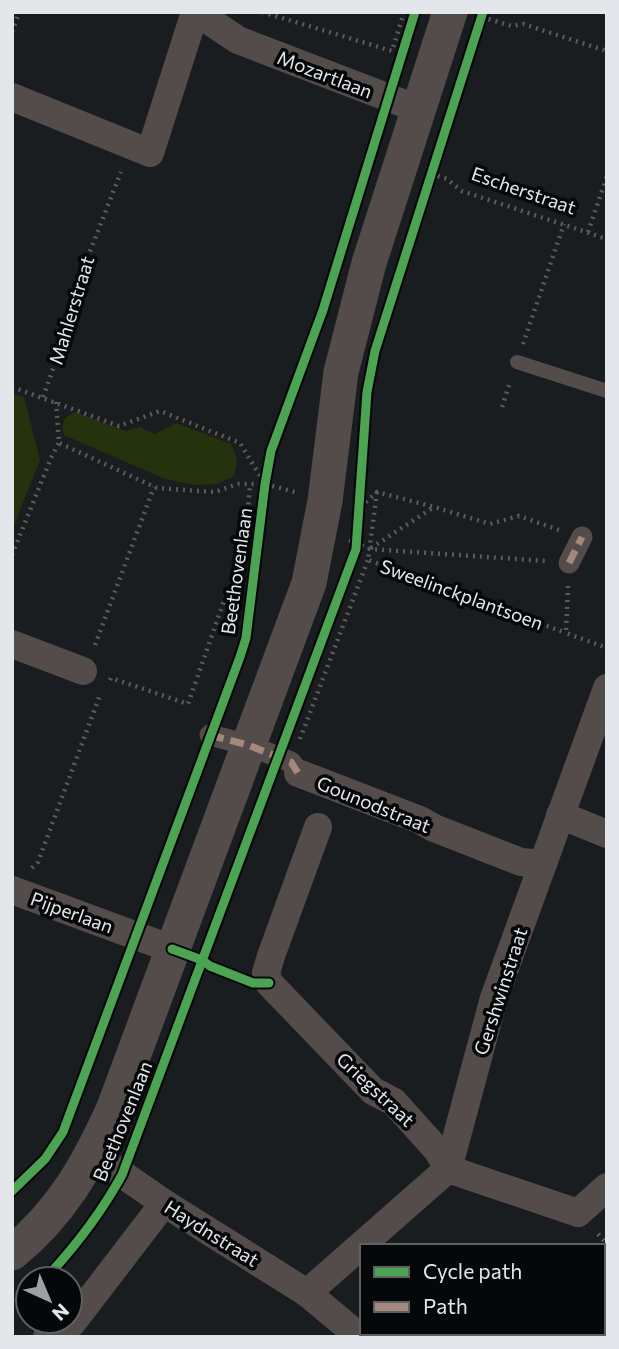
<svg xmlns="http://www.w3.org/2000/svg" width="619" height="1349" font-family="Commissioner,sans-serif">
  <style>
    .green { fill: #24330e }
    .lines { fill: none; stroke-linecap: round; stroke-linejoin: round }
    .path { stroke: #5e5a5b; stroke-width: 4.5; stroke-dasharray: 2 5; stroke-linecap: butt }
    .service { stroke: #544c4b; stroke-width: 14 }
    .pedestrian { stroke: #544c4b; stroke-width: 21 }
    .minor { stroke: #544c4b; stroke-width: 28 }
    .tertiary { stroke: #544c4b; stroke-width: 35 }
    .quiet { stroke: #a5887d; stroke-width: 7; stroke-dasharray: 14 7; stroke-linecap: butt }
    .cycleway-casing { stroke: #050709; stroke-width: 13 }
    .cycleway { stroke: #4ca352; stroke-width: 9 }
    .labels { text-anchor: middle; dominant-baseline: central; stroke-width: 7; stroke-linejoin: round; paint-order: stroke }
    .street-label { font-size: 19px; fill: #e3e7eb; stroke: #050709 }
  </style>
  <rect width="100%" height="100%" fill="#1a1d20"/>
  <g class="green">
    <polygon points="12,393 24,397 40,460 12,530"/>
    <path d="M76,412L125,431L140,427L155,434L177,423L231,444L237,459L234,476L217,484L196,485L165,479L64,435C60,423 64,416 76,412Z"/>
  </g>
  <g class="lines">
    <g class="path">
      <polyline points="262,12 392,51 404,12"/>
      <polyline points="482,17 512,26 523,24 607,51"/>
      <polyline points="12,32 19,12"/>
      <polyline points="431,174 447,179 462,191 607,239"/>
      <polyline points="588,232 607,176"/>
      <polyline points="523,344 564,224"/>
      <polyline points="12,387 119,426 160,411 240,443 265,484"/>
      <polyline points="43,397 74,311 74,292 121,172"/>
      <polyline points="56,402 59,443 157,488 215,492 238,484 265,484 295,492"/>
      <polyline points="502,407 510,382"/>
      <polyline points="377,492 368,560 566,633"/>
      <polyline points="354,507 359,508 377,492 434,507 490,524 519,516 559,530"/>
      <polyline points="349,540 370,549 545,561"/>
      <polyline points="371,548 434,507"/>
      <polyline points="12,555 51,458 59,443"/>
      <polyline points="568,586 566,633 607,648"/>
      <polyline points="95,645 154,487"/>
      <polyline points="110,680 111,678 188,704 225,598 244,559 250,484"/>
      <polyline points="300,739 368,560"/>
      <polyline points="32,868 38,862 100,695"/>
      <polyline points="598,1234 607,1244"/>
    </g>
    <polyline class="service" points="517,362 607,391"/>
    <g class="pedestrian">
      <polyline points="569,563 582,537"/>
      <polyline points="210,735 248,745 291,762 298,773"/>
    </g>
    <g class="minor">
      <polyline points="196,12 238,40 418,109"/>
      <polyline points="12,97 150,153 195,12"/>
      <polyline points="12,644 83,671"/>
      <polyline points="298,773 420,820 434,828 521,862 543,864"/>
      <polyline points="560,815 607,834"/>
      <polyline points="318,827 271,956 266,973 269,983 373,1091 394,1102 438,1151 448,1169"/>
      <polyline points="12,890 172,949"/>
      <polyline points="93,1154 164,1203 307,1293 360,1337"/>
      <polyline points="448,1169 494,998 607,688"/>
      <polyline points="307,1293 448,1169 578,1213 607,1187"/>
      <polyline points="47,1337 72,1323 164,1203"/>
    </g>
    <path class="tertiary" d="M12,1253C61,1213 87,1167 113,1110L309,583L325,501L341,372L369,263L450,12"/>
    <g class="quiet">
      <polyline points="569,563 582,537"/>
      <polyline points="210,735 248,745 291,762 298,773"/>
    </g>
    <g class="cycleway-casing">
      <g id="cycleway">
        <polyline points="172,949 202,960 210,966 253,983 269,983"/>
        <polyline points="12,1191 45,1159 63,1132 240,657 246,638 265,484 271,451 323,310 415,12"/>
        <path d="M45,1279C75,1247 101,1213 122,1175L356,549L367,392L375,351L483,12"/>
      </g>
    </g>
    <use href="#cycleway" class="cycleway"/>
  </g>
  <g class="labels">
    <g class="street-label">
      <text transform="translate(325 74) rotate(21)">Mozartlaan</text>
      <text transform="translate(524 190) rotate(19)">Escherstraat</text>
      <text transform="translate(71 310) rotate(-73)">Mahlerstraat</text>
      <text transform="translate(236 571) rotate(-82)">Beethovenlaan</text>
      <text transform="translate(462 594) rotate(20)">Sweelinckplantsoen</text>
      <text transform="translate(374 804) rotate(22)">Gounodstraat</text>
      <text transform="translate(72 912) rotate(20)">Pijperlaan</text>
      <text transform="translate(500 991) rotate(-72)">Gershwinstraat</text>
      <text transform="translate(376 1089) rotate(43)">Griegstraat</text>
      <text transform="translate(122 1121) rotate(-68)">Beethovenlaan</text>
      <text transform="translate(212 1233) rotate(32)">Haydnstraat</text>
    </g>
  </g>
  <rect width="619" height="1349" fill="none" stroke="#e3e7eb" stroke-width="28"/>
  <rect x="360" y="1244" width="245" height="91" fill="#050709" stroke="#5e6163" stroke-width="2"/>
  <rect x="374" y="1267" width="35" height="10" fill="#4ca352" stroke="#5e6163" stroke-width="2"/>
  <text x="423" y="1279" font-size="21" fill="#e3e7eb">Cycle path</text>
  <rect x="374" y="1302" width="35" height="10" fill="#a5887d" stroke="#5e6163" stroke-width="2"/>
  <text x="423" y="1314" font-size="21" fill="#e3e7eb">Path</text>
  <g transform="translate(49 1300) rotate(136)"><circle r="33" fill="#050709" stroke="#5e6163" stroke-width="2"/>
  <path d="M0-5L12 26L0 18L-12 26Z" fill="#9da0a4"/>
  <text y="-10" font-size="19" font-weight="bold" text-anchor="middle" fill="#e3e7eb">N</text>
  </g>
</svg>
